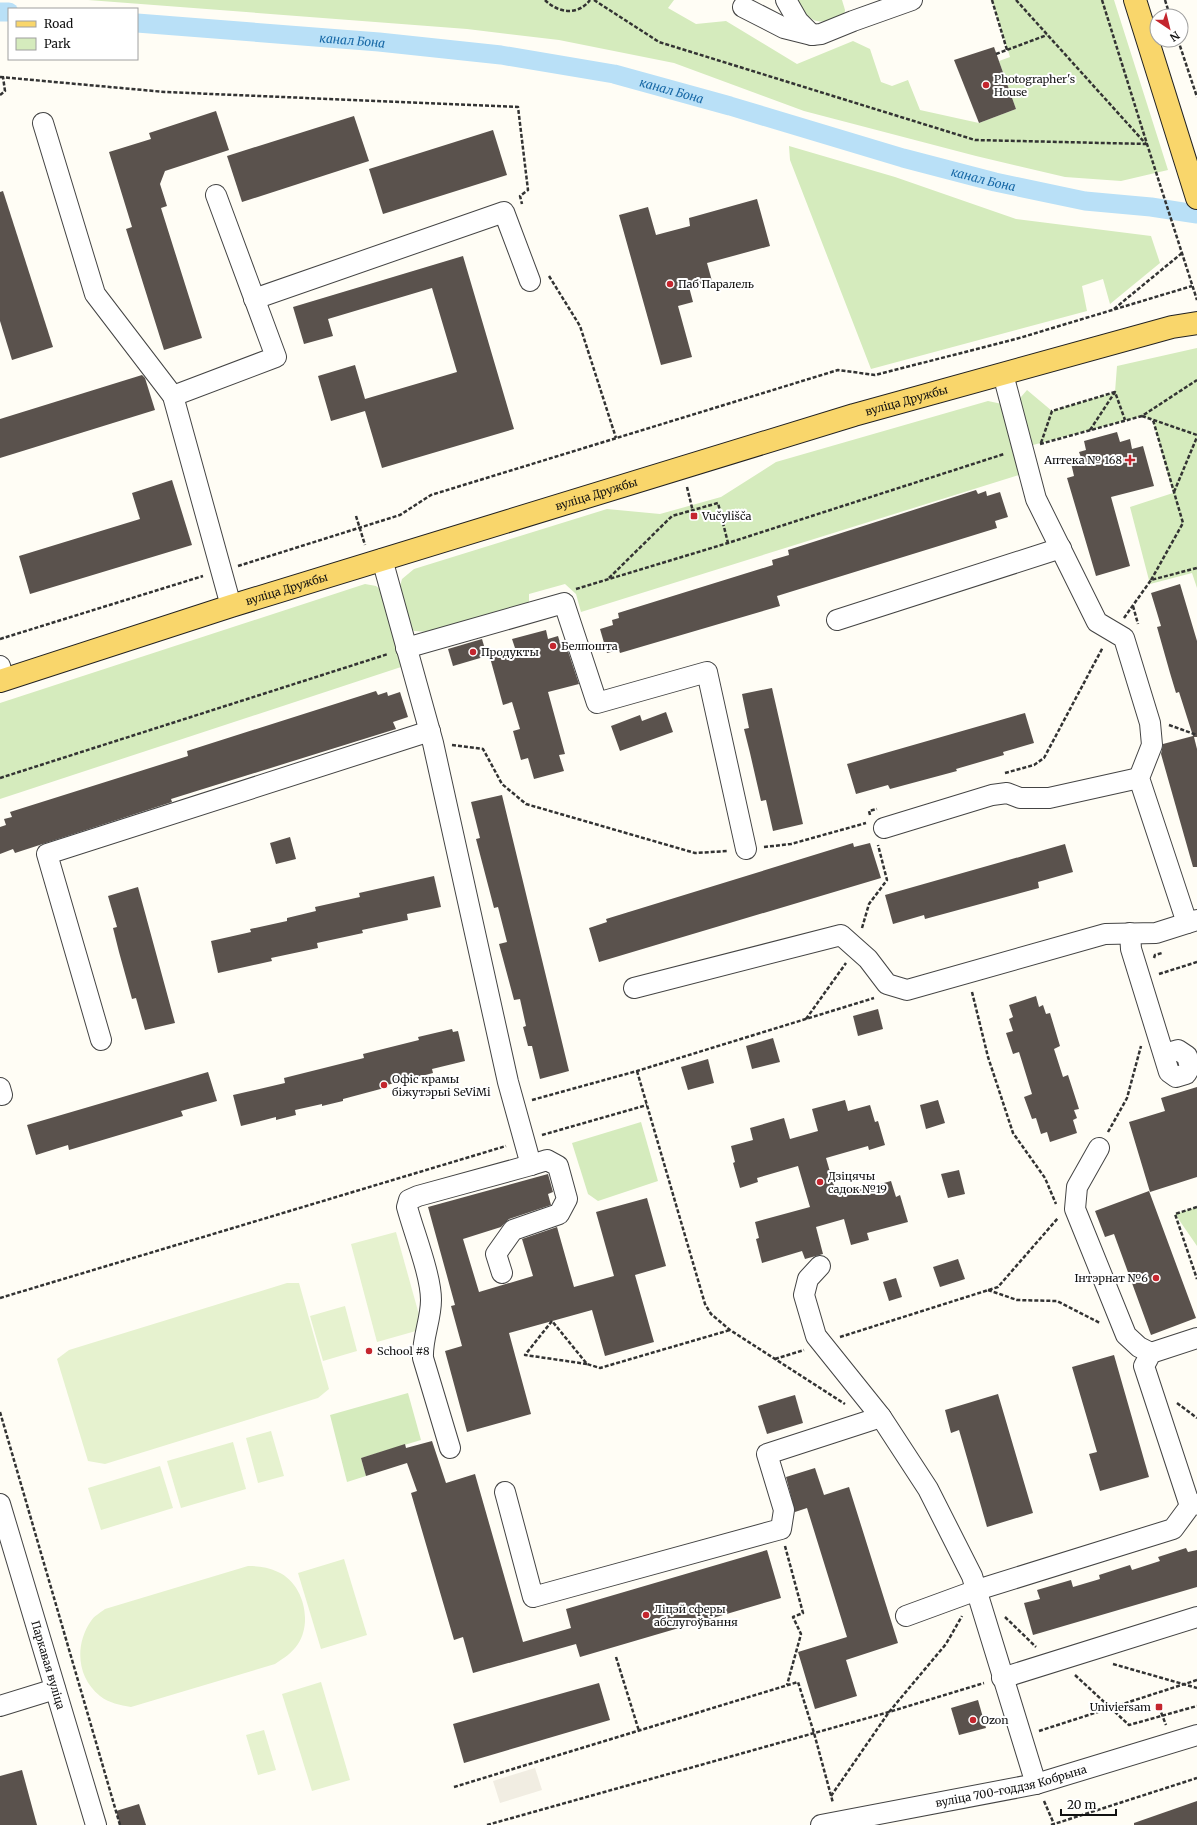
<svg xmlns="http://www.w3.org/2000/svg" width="1197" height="1825" font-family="Merriweather,serif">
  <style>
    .green { fill: #d5ebbd }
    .pitch { fill: #e6f2cf }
    .plaza { fill: #f1ede2 }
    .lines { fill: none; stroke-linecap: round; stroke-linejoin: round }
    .canal { stroke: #b9e0f7; stroke-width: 19 }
    .building { fill: #5a524d }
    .minor-casing { stroke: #444; stroke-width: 22 }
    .major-casing { stroke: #222; stroke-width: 24 }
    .path { stroke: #333; stroke-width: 2.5; stroke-dasharray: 4 2; stroke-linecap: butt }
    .minor { stroke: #fff; stroke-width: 20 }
    .major { stroke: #f9d66b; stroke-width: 22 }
    .poi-dot { fill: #c4262e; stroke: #fff; stroke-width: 1.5 }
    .labels { text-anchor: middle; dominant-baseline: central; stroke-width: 4; stroke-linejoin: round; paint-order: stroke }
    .poi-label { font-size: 11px; fill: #111; stroke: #fff; text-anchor: start }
    .street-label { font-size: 11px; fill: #111; stroke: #fff }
    .water-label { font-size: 12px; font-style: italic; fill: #1768a6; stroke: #fff }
  </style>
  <rect width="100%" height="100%" fill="#fffdf5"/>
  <g class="green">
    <polygon points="88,0 674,0 668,8 696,24 726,21 797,64 853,41 870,49 881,82 892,86 908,80 920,110 979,123 1016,109 999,61 1010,57 992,0 1114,0 1168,170 1121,181 1065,177 976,156 804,111 674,63 559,40 467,29"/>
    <path d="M798,0H842L845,10L844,17C819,24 810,26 798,0Z"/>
    <polygon points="789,146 895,177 1016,219 1151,236 1160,263 1110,304 1103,279 1082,286 1087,311 871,369 790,160"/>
    <polygon points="1197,348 1197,588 1192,573 1150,584 1130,507 1173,493 1153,420 1142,416 1033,445 1019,403 1021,397 1027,390 1052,411 1115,392 1117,366"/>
    <polygon points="988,401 1002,404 1022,474 581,612 576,594 565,584 529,594 529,603 428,632 414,631 407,622 400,586 402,579 414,569 607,509 660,514 721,497 776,462"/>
    <polygon points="365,584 376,586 381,590 401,667 0,799 0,703"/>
    <polygon points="641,1122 658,1181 598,1201 588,1194 572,1143"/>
    <polygon points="1197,1207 1197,1246 1175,1214"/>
    <polygon points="408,1393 421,1440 361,1458 366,1476 347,1482 330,1415"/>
  </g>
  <g class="pitch">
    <polygon points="396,1232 423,1329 377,1342 351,1244"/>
    <polygon points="287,1283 299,1283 329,1389 318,1398 105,1464 88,1461 57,1359 69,1350"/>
    <polygon points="345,1306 357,1351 323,1361 310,1316"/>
    <polygon points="271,1431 284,1476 258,1483 246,1438"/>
    <polygon points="233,1442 246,1489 181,1508 167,1461"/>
    <polygon points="160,1466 173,1508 101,1530 88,1488"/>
    <polygon points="344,1559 367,1635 321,1649 298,1573"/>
    <path d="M248,1566C258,1566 268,1567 278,1572C303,1583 313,1621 298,1644C292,1653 284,1658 275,1664L131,1707C120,1705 109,1703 100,1696C76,1677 75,1644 91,1621C94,1616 100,1613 105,1609Z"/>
    <polygon points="321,1682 350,1780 312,1791 282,1694"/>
    <polygon points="264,1730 276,1770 258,1775 246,1735"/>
  </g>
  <polygon class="plaza" points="535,1768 542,1790 500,1803 493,1781"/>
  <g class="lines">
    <g class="canal">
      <polyline points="0,12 9,12"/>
      <path id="s1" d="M137,23L379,42L501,55L614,74L730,106L903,158L995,182L1085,201L1151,207L1197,214"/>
    </g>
  </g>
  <g class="building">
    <polygon points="994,47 1016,109 979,123 954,60"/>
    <polygon points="216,111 229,150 165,171 160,184 167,206 161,208 202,338 164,350 126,229 132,227 109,152 151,139 149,133"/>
    <polygon points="354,116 369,161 242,202 227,156"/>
    <polygon points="493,130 507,175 383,214 369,169"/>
    <polygon points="3,191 53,347 12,360 0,321 0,192"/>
    <polygon points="757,199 770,246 707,263 712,281 689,287 693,302 678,306 692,357 661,365 619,215 648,207 656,235 690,226 689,218"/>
    <polygon points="463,256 514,429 382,468 365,411 331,421 318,376 355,365 365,399 457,372 432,288 328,319 333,336 304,344 293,307"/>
    <polygon points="142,375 145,378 155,410 0,458 0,419"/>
    <polygon points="1117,432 1120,442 1130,439 1132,449 1143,446 1154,486 1111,497 1130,566 1096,576 1067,478 1074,476 1071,463 1082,460 1079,452 1086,450 1084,441"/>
    <polygon points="172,480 192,545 30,594 19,556 140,519 132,493"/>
    <polygon points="976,490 978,494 986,491 987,496 1000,492 1008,517 995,521 997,528 777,596 780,606 620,653 619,650 607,653 600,629 613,625 612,620 619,618 618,613 773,565 772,560 789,555 788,550"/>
    <polygon points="1180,584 1197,641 1197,737 1194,737 1197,749 1197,867 1193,867 1161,754 1163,744 1193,736 1179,692 1176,693 1170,673 1157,627 1161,626 1151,593"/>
    <polygon points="546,630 548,639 558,636 561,646 566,645 579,684 548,692 565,754 559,755 564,771 534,779 528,758 521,760 513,731 520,729 512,702 503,705 489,654 515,648 512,639"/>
    <polygon points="482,639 487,656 453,666 448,649"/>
    <polygon points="772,688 803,824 773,831 766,800 761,801 750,753 744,729 749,728 742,694"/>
    <polygon points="376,691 378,695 387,692 388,696 400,692 408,717 393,722 396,729 171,799 172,802 15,853 13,849 0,854 0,827 6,825 4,819 12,817 10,812 188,756 187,751"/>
    <polygon points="666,712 673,732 620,751 611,726 640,715 642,721"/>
    <polygon points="1025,713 1034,743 1003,752 1004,755 956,769 957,771 890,789 888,785 856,794 847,764"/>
    <polygon points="502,795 569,1071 540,1079 532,1046 528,1046 523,1027 526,1026 520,999 514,1000 499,944 507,942 498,907 494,908 476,839 480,838 471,802"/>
    <polygon points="290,837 296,859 276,864 270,843"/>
    <polygon points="853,843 854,847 870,843 881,878 599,962 589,928 607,922 606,919"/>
    <polygon points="1065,844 1073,872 1038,882 1039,888 925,919 924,915 893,924 885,895"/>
    <polygon points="434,876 441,907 407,914 408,920 362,930 363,933 317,943 318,948 271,958 272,961 218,973 211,941 251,932 250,929 287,921 287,918 316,911 315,907 360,897 359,893"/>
    <polygon points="138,887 175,1023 145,1030 136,998 132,999 119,952 113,928 117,927 108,896"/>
    <polygon points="1036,996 1039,1007 1043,1005 1046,1014 1050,1013 1060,1046 1054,1049 1063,1077 1068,1075 1079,1109 1074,1110 1077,1118 1073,1120 1077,1133 1050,1142 1047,1132 1041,1134 1036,1118 1032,1119 1024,1097 1032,1094 1019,1052 1013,1054 1006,1033 1013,1031 1009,1019 1013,1017 1009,1005"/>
    <polygon points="878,1009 883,1029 858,1036 853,1016"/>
    <polygon points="452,1029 453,1032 458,1031 465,1061 432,1069 433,1073 387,1085 388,1087 343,1099 343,1101 322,1106 322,1104 295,1110 296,1115 276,1120 276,1117 241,1126 233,1095 285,1083 284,1078 364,1058 363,1054 419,1040 418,1037"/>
    <polygon points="773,1038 780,1062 752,1069 746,1046"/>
    <polygon points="708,1059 714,1083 688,1090 681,1067"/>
    <polygon points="208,1072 217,1101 181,1111 183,1116 69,1150 68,1145 36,1155 27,1125"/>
    <polygon points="1197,1087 1197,1177 1150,1192 1129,1122 1165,1111 1161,1098"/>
    <polygon points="845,1100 848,1111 870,1105 875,1122 878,1121 885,1145 869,1150 868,1146 826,1158 837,1196 891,1181 896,1197 900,1195 908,1222 867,1233 869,1240 851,1245 844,1219 816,1227 823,1254 805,1259 802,1251 762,1263 756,1239 759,1238 755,1222 810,1207 798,1166 757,1178 758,1182 740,1188 733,1163 735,1162 731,1146 753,1140 750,1128 784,1118 790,1139 818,1131 812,1109"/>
    <polygon points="938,1100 945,1123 926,1129 920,1105"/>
    <polygon points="959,1170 965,1194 948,1198 941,1174"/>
    <polygon points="548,1174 553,1192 548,1194 551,1205 509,1219 501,1227 463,1239 479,1292 533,1276 522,1239 557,1227 574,1287 614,1276 596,1212 647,1198 666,1266 635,1275 654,1342 605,1356 592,1310 509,1333 531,1414 467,1432 445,1351 462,1346 451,1306 455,1305 428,1207"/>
    <polygon points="1149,1191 1196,1318 1151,1335 1114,1234 1105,1237 1095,1211"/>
    <polygon points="958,1259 965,1279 940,1287 933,1267"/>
    <polygon points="896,1278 902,1297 889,1301 883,1282"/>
    <polygon points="1114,1355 1149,1477 1100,1491 1089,1454 1097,1452 1072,1367"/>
    <polygon points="998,1394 1033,1513 987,1527 959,1430 951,1433 945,1410"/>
    <polygon points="795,1395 803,1423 767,1434 758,1406"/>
    <polygon points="432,1441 446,1483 475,1474 523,1642 571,1628 566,1609 767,1550 781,1598 580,1657 576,1644 473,1673 463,1637 454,1640 411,1493 417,1491 407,1463 366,1476 361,1458 405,1444 406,1448"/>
    <polygon points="815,1468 824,1495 849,1487 898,1643 846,1660 857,1696 815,1709 798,1652 847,1637 807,1508 795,1512 786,1477"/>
    <polygon points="1186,1548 1188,1552 1197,1550 1197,1587 1033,1635 1024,1603 1040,1599 1037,1590 1071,1580 1073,1587 1100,1579 1099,1575 1130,1565 1132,1570 1160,1561 1158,1557"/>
    <polygon points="599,1683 610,1720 464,1763 453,1724"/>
    <polygon points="978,1700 986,1728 959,1735 951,1708"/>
    <polygon points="22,1770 37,1825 0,1825 0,1776"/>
    <polygon points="1197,1801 1197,1825 1134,1825 1134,1823"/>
    <polygon points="139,1804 146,1825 120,1825 116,1811"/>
  </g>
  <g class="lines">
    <g class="minor-casing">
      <g id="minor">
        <polyline points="786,0 798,21 812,35"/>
        <polyline points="743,7 784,28 812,35 821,34 853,21 912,0"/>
        <polyline points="43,123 95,294 173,396 231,606"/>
        <polyline points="254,299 504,212 530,281"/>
        <polyline points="1003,374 1036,499 1097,622 1124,638 1150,723 1152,745 1139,778 1187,923"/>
        <polyline points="173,396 276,357 216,195"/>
        <polyline points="382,559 433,743 508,1082 531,1165 547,1160 558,1166 567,1199 559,1214 513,1230 496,1254 502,1273"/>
        <polyline points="837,620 1061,548"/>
        <polyline points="406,648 564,603 597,703 707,672 746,849"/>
        <polyline points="0,666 4,680"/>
        <polyline points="884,828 992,795 1007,793 1020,798 1049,798 1139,778"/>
        <polyline points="1130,933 1131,949 1169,1072 1176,1077 1186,1074 1190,1067 1187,1056 1178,1050 1164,1054"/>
        <polyline points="634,988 841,935 868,959 887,984 907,990 1105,934 1156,933 1197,920"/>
        <polyline points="101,1040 47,854 430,731"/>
        <polyline points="0,1088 2,1095"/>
        <polyline points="1099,1148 1077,1187 1075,1209 1126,1335 1139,1347 1151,1353"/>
        <polyline points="820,1266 808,1279 804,1295 816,1336 881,1417 928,1489 972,1576 1036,1784"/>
        <path d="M450,1448L423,1358C422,1338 431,1320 431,1300C431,1275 414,1233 407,1207L409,1200L418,1196L531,1165"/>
        <polyline points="505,1492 533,1597 781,1529 784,1510 767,1454 881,1417"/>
        <path id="s2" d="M0,1504L96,1825"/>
        <polyline points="1190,1506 1144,1366 1151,1353 1197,1338"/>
        <polyline points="906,1616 977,1590 1173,1529 1190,1506 1197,1504"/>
        <polyline points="1002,1678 1197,1617"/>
        <polyline points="0,1706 55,1689"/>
        <path id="s3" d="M821,1825L1036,1784L1197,1735"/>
      </g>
    </g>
    <g class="major-casing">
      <g id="major">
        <polyline points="1135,0 1197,198"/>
        <path id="s4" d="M0,681L231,606L854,415L1172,327L1197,323"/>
      </g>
    </g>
    <g class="path">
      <path d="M545,0C558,13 578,16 590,0"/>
      <polyline points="594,0 659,42 975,140 1147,144"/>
      <polyline points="992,0 1007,50"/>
      <polyline points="1016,0 1146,144"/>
      <polyline points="1102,0 1147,144 1197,300"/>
      <polyline points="1165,0 1170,16"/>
      <polyline points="1178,40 1197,97"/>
      <polyline points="996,54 1047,35"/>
      <polyline points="0,77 165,92 518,107 528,190 520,196 522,204"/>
      <polyline points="0,95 5,91 3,77"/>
      <polyline points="549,276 580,326 616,438"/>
      <polyline points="1114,309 1182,253"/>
      <polyline points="1142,416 1197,435"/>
      <polyline points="1090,430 1115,392 1125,420"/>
      <polyline points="1041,443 1052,411 1115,392"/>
      <polyline points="1040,444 1142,416 1197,380"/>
      <polyline points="687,487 694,516"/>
      <polyline points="1174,492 1197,437"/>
      <polyline points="356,516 365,545"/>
      <polyline points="238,566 400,515 431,495 838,370 875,375 1016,339 1192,286"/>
      <polyline points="609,578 672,516 718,503 728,543"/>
      <polyline points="1151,580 1183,523 1153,420"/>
      <polyline points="576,589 728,543 1004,454"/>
      <polyline points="1133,606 1138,624"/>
      <polyline points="1124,618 1151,580 1197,568"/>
      <polyline points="0,639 203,576"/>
      <polyline points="1169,725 1197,735"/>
      <polyline points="452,745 483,749 502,784 526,804 695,853 727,851"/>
      <polyline points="1005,773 1034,765 1044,758 1103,647"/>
      <polyline points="0,778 388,654"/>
      <polyline points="870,815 869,811 877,809"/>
      <polyline points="764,847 791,844 866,823"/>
      <polyline points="862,928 869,904 887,880 878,845"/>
      <polyline points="1154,958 1155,955 1162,953"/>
      <polyline points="1159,974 1197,962"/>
      <polyline points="972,992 988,1057 1013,1133 1045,1178 1056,1204"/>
      <polyline points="806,1019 846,963"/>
      <polyline points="637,1071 705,1304 711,1314 730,1330 845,1404"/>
      <polyline points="532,1100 637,1071 874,998"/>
      <polyline points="1108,1132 1127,1098 1141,1046"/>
      <polyline points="542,1135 647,1105"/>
      <polyline points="1197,1207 1175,1214 1197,1279"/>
      <polyline points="988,1290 1017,1300 1057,1301 1100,1323"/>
      <polyline points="0,1298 506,1146"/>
      <polyline points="840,1337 998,1287 1058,1218"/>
      <polyline points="775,1359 804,1350"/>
      <polyline points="587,1364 525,1355 552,1321 587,1364 600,1368 730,1330"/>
      <polyline points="1177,1403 1197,1418"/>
      <polyline points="0,1412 120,1825"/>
      <polyline points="785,1546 803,1613 793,1617 801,1634 787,1685"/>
      <polyline points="1005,1617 1036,1647"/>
      <polyline points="616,1657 639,1731"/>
      <polyline points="1113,1664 1197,1688"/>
      <polyline points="1075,1675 1129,1725 1197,1706"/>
      <polyline points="1159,1707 1166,1725"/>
      <polyline points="1039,1731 1197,1680"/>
      <polyline points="454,1787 798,1682 814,1733 833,1803"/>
      <polyline points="831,1796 889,1712 946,1644 962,1616"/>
      <polyline points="1044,1801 1054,1824"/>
      <polyline points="487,1825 889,1712 984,1683"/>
      <polyline points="1051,1825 1197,1778"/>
    </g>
    <use href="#minor" class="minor"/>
    <use href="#major" class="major"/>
  </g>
  <g class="poi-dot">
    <circle cx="986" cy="85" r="4"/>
    <circle cx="670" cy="284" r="4"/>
    <path d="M1128 454h4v4h4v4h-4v4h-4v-4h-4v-4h4z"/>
    <rect x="690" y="512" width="8" height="8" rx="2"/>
    <circle cx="553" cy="646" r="4"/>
    <circle cx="473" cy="652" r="4"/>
    <circle cx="384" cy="1085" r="4"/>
    <circle cx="820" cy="1182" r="4"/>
    <circle cx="1156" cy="1278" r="4"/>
    <circle cx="369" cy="1351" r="4"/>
    <circle cx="646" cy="1615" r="4"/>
    <rect x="1155" y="1703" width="8" height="8" rx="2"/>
    <circle cx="973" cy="1720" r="4"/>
  </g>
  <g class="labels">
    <g class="poi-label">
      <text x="994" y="79">Photographer's<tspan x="994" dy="13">House</tspan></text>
      <text x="678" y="284">Паб Паралель</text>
      <text x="1122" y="460" text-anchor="end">Аптека № 168</text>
      <text x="702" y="516">Vučylišča</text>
      <text x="561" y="646">Белпошта</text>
      <text x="481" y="652">Продукты</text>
      <text x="392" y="1079">Офіс крамы<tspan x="392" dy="13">біжутэрыі SeViMi</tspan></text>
      <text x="828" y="1176">Дзіцячы<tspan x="828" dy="13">садок №19</tspan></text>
      <text x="1148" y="1278" text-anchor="end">Інтэрнат №6</text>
      <text x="377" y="1351">School #8</text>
      <text x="654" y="1609">Ліцэй сферы<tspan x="654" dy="13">абслугоўвання</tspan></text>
      <text x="1151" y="1707" text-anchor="end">Univiersam</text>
      <text x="981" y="1720">Ozon</text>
    </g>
    <g class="street-label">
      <text stroke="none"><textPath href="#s4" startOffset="949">вуліца Дружбы</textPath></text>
      <text stroke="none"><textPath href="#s4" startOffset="625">вуліца Дружбы</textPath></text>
      <text stroke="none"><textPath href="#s4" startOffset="301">вуліца Дружбы</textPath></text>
      <text stroke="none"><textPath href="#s2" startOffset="168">Паркавая вуліца</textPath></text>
      <text stroke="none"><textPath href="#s3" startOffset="194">вуліца 700-годдзя Кобрына</textPath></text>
    </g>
    <g class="water-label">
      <text stroke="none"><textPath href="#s1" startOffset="216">канал Бона</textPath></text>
      <text stroke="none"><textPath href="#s1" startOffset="540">канал Бона</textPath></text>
      <text stroke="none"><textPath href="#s1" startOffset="864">канал Бона</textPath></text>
    </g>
  </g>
  <rect x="8" y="8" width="130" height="52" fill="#ffffff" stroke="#a0a0a0"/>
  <rect x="16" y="21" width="20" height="6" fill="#f9d66b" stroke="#a0a0a0"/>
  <text x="44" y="28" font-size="12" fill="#111111">Road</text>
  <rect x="16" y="38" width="20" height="12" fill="#d5ebbd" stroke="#a0a0a0"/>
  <text x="44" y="48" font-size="12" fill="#111111">Park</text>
  <g transform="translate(1169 28) rotate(145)"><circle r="19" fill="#ffffff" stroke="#a0a0a0"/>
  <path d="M0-3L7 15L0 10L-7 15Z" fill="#c4262e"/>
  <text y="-6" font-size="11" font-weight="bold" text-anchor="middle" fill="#111111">N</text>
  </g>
  <path d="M1061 1809v6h55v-6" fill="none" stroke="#111111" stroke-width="2"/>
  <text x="1067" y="1809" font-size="12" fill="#111111" stroke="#ffffff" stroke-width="3" paint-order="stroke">20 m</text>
</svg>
